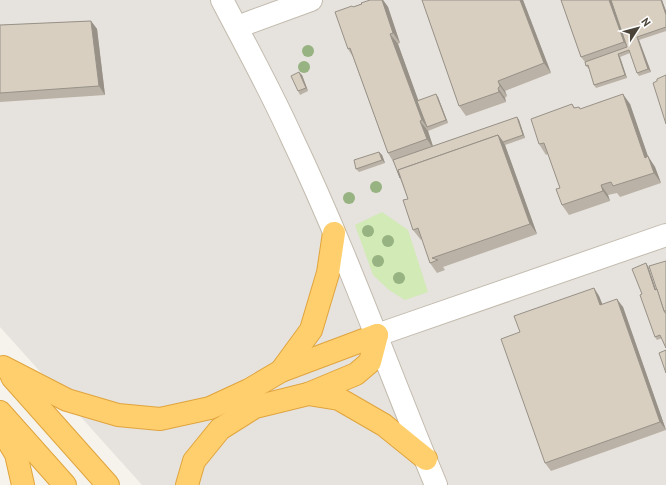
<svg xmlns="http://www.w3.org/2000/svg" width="666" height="485" font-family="'PT Sans',sans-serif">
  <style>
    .industrial { fill: #e6e2dd }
    .green { fill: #d2eab5 }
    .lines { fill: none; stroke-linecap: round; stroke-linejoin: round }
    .minor-casing { stroke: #c2bbae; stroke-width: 24 }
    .highway-casing { stroke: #e0a43c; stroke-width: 24 }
    .minor { stroke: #fff; stroke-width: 22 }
    .highway { stroke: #ffcf6e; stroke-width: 22 }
    .tree { fill: #97b381 }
    .wall { fill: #bab2a6 }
    .shaded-wall { fill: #979187 }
    .building { fill: #d8cfc1; stroke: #979187 }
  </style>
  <rect width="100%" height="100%" fill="#f6f3ec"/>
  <polygon class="industrial" points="0,0 666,0 666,485 142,485 0,327"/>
  <polygon class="green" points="382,212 408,230 428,292 405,300 389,290 373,275 355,225"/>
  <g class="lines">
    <g class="minor-casing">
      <g id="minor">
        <path d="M222,0C246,46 271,91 292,138C346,251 388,369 436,485"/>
        <polyline points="237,27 311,0"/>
        <polyline points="377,335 666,235"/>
      </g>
    </g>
    <g class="highway-casing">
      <g id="highway">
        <polyline points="3,367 67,400 118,415 160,419 210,408 249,390 281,371 377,335"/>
        <polyline points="281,371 311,330 328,273 334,233"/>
        <polyline points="12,377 108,485"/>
        <polyline points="308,394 339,399 384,425 426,459"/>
        <polyline points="0,412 65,485"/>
        <polyline points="1,429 16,454 23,485"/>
        <polyline points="187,485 194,461 220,429 255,407 308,394 356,374 370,362 377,335"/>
      </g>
    </g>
    <use href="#minor" class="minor"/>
    <use href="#highway" class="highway"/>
  </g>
  <g class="tree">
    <circle cx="308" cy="51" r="6"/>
    <circle cx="304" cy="67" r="6"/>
    <circle cx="376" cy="187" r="6"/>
    <circle cx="349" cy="198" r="6"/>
    <circle cx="368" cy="231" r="6"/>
    <circle cx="388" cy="241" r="6"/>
    <circle cx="378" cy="261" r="6"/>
    <circle cx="399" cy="278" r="6"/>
  </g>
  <g class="wall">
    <polygon points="370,0 383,0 388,7 400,43 398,44 418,100 438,97 448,123 428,131 433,146 517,117 519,120 525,138 505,145 537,234 443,267 445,270 437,273 430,263 422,239 421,240 413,230 408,199 394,163 388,153 353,57 348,49 353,7"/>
    <polygon points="422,0 523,0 551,73 505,91 507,96 505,98 506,102 466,116 459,106"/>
    <polygon points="561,0 662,0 666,11 666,31 639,40 651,72 639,76 637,73 630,53 620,57 627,78 596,88 594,85 589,69 586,66 585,62 581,57"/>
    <polygon points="91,21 97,29 105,95 0,102 0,25"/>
    <polygon points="302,75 308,91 300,95 298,91"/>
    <polygon points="572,104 575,108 580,109 630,104 648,157 655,167 661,183 620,197 617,193 608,195 610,201 569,215 562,205 560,188 548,154 546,155 539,144"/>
    <polygon points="379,152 382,155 385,163 359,172 356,169"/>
    <polygon points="666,261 666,348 662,338 657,340 655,337 648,266 656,289 657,289"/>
    <polygon points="594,288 599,296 602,304 623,307 666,430 551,471 545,463 520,332"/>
  </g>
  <g class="shaded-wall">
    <polygon points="382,0 383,0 388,7 400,43 393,33"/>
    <polygon points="520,0 523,0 551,73 544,63"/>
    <polygon points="609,0 612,0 630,50 624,42"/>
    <polygon points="661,0 662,0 666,11 666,15"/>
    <polygon points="91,21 97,29 105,95 99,86"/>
    <polygon points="390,34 398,44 428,127 427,127 429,130 422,120"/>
    <polygon points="637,37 639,40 651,72 648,69"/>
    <polygon points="618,54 620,57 627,78 625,75"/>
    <polygon points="299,72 302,75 308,91 306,88"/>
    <polygon points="498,81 505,91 507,96 500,86"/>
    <polygon points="498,88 505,98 506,102 499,92"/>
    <polygon points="436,94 438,97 448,123 446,120"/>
    <polygon points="623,94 630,104 652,168 645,158"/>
    <polygon points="517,117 519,120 525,138 523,135"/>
    <polygon points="420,121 428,131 434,150 427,139"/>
    <polygon points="498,135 505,145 537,234 530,224"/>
    <polygon points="379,152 382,155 385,163 382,160"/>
    <polygon points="648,156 655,167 661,183 654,173"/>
    <polygon points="601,185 608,195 610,201 603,191"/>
    <polygon points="646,263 648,266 657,293 655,290"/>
    <polygon points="594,288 599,296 606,313 600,305"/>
    <polygon points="617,299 623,307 666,430 660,422"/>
  </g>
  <g class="building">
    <polygon points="370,0 382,0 393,33 390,34 422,120 420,121 427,139 388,153 350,48 348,49 335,12 352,6 353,7 362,4 361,3"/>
    <polygon points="422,0 520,0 544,63 498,81 500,86 498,88 499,92 459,106"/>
    <polygon points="561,0 609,0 624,42 581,57"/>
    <polygon points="611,0 661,0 666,15 666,27 637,37 648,69 637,73 629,50 618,54 625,75 594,85 588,65 586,66 585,62 627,47"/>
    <polygon points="91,21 99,86 0,93 0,25"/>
    <polygon points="299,72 306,88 298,91 291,76"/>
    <polygon points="666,75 666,124 653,83 657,81 657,79"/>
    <polygon points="436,94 446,120 427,127 417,101"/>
    <polygon points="623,94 645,158 648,156 654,173 613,186 611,182 601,185 603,191 562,205 556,189 560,188 544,143 539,144 531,119 572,104 574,108 579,107 580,109"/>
    <polygon points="517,117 523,135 503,142 498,135 398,170 400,178 393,160"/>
    <polygon points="498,135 530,224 432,258 438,260 430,263 418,228 413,230 403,200 408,199 398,170"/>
    <polygon points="379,152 382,160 356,169 354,160"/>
    <polygon points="666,261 666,311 664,311 649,266"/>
    <polygon points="646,263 655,290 657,289 664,311 666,314 666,348 660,335 655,337 640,295 642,294 632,269"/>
    <polygon points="594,288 600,305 617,299 660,422 545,463 501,339 520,332 514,316"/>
    <polygon points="666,350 666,373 659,353"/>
  </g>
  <g transform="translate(638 28) rotate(54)" stroke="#ffffff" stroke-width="3" paint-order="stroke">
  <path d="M0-3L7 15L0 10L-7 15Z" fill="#4b4439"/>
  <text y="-6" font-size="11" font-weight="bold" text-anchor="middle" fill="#4b4439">N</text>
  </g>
</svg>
